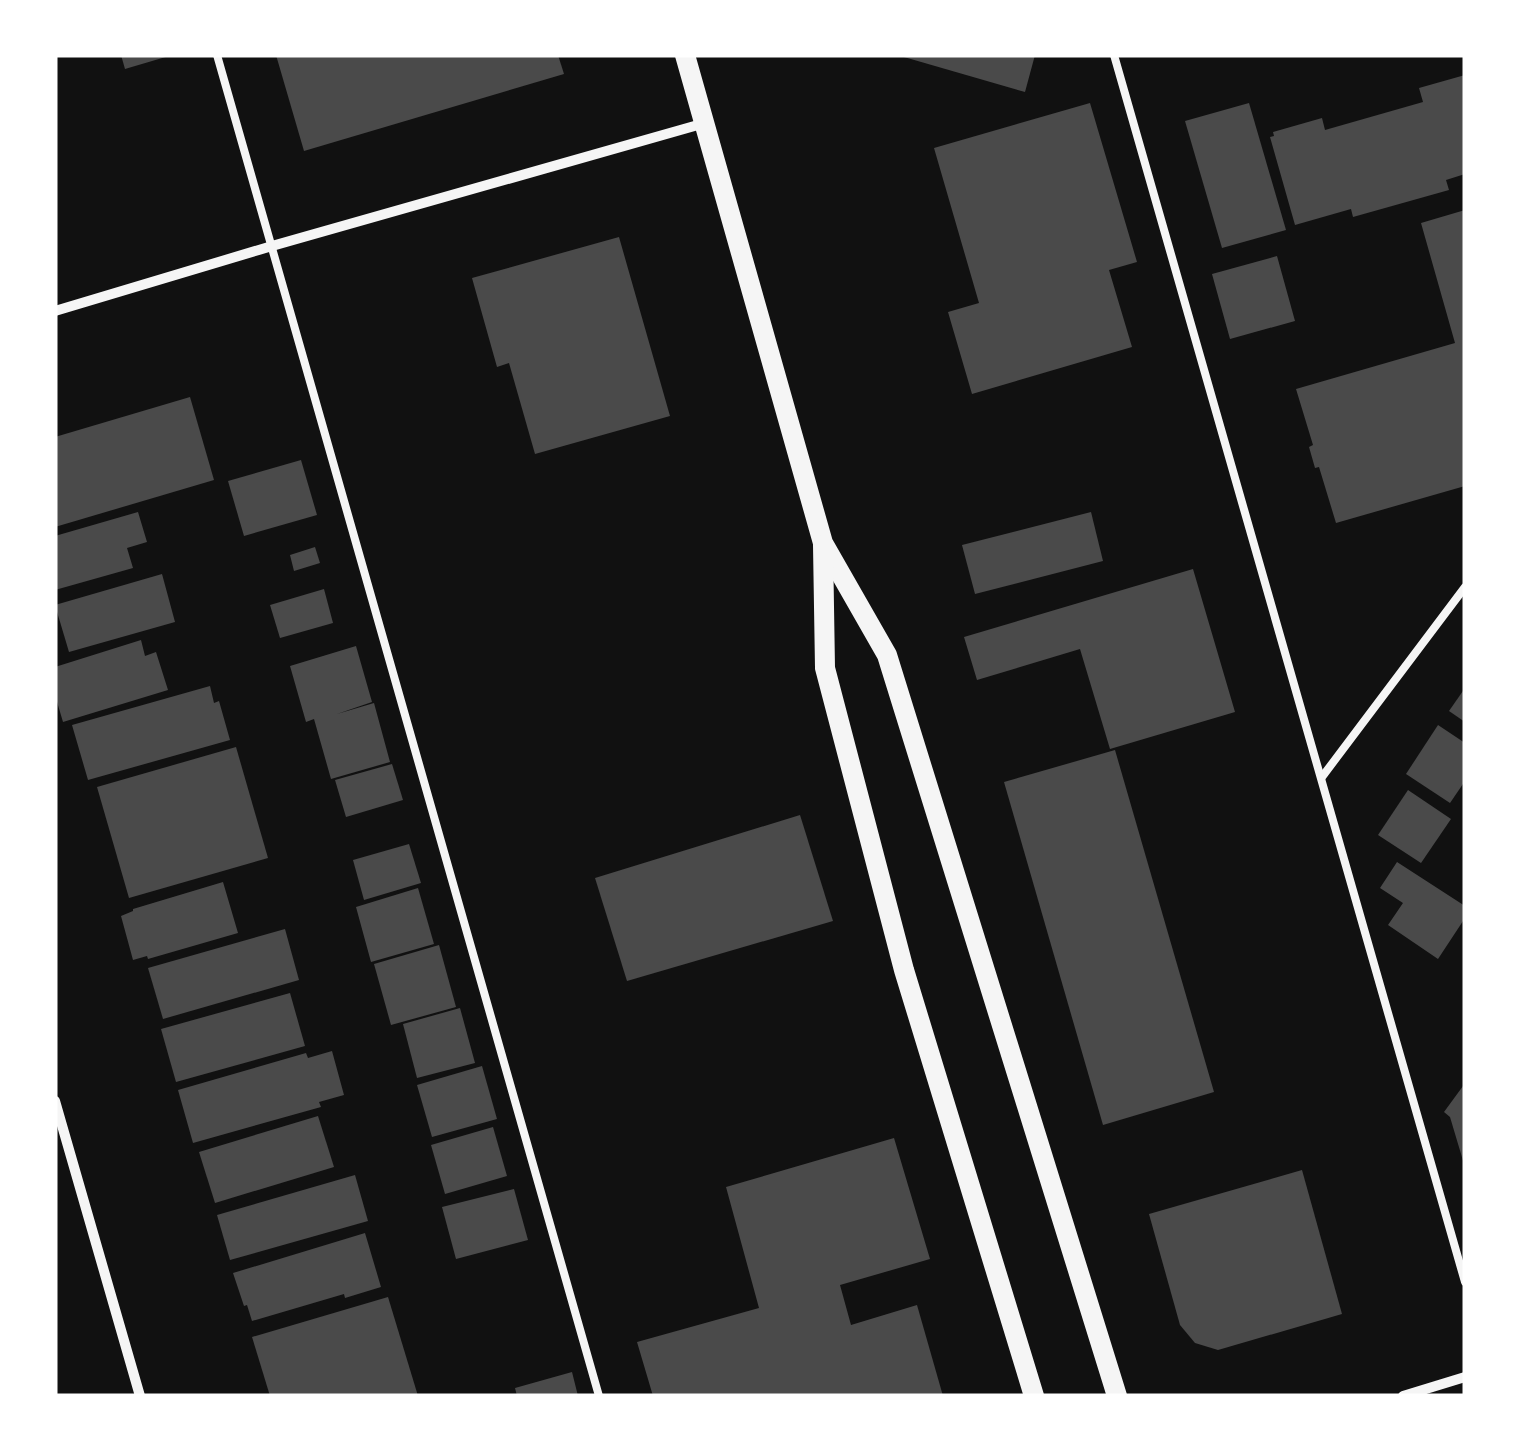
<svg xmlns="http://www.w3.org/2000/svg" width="1520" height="1451" font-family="Arial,sans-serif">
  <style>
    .building { fill: #4a4a4a }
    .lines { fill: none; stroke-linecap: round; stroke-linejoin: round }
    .service { stroke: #f5f5f5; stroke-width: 8 }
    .minor { stroke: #f5f5f5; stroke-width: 10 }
    .secondary { stroke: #f5f5f5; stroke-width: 20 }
  </style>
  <rect width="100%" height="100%" fill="#111"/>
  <g class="building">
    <polygon points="121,55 168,55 169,56 125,69"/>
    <polygon points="276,55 558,55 564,74 304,151"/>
    <polygon points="897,55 1035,55 1025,92"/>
    <polygon points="1465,75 1465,174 1446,180 1449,190 1353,217 1351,209 1295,225 1270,137 1274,136 1273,132 1322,118 1325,130 1423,102 1419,88"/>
    <polygon points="1090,103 1137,262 1109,270 1132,347 972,394 948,312 979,303 934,148"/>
    <polygon points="1249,103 1286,230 1222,248 1185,121"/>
    <polygon points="1465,210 1465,486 1336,523 1319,467 1315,468 1309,447 1313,445 1296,389 1455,343 1421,223"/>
    <polygon points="619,237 670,416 535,454 509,363 497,367 472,278"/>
    <polygon points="1277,256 1295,321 1230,339 1212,274"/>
    <polygon points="190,397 214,480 55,527 55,437"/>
    <polygon points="301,460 317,515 244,536 228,481"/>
    <polygon points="138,512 147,542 127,548 133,568 55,590 55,536"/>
    <polygon points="1091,512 1103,561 975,594 962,545"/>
    <polygon points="315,547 320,563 294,571 290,555"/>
    <polygon points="1193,569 1235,712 1110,749 1080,649 977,680 964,637"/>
    <polygon points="162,574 175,622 69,652 55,605"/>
    <polygon points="324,589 333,623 280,638 270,605"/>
    <polygon points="141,640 145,656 156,652 168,690 63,722 55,695 55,667"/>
    <polygon points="356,646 372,702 337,714 374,703 390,762 331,779 314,719 306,722 290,666"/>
    <polygon points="210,686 214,703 219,701 230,740 88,780 72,725"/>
    <polygon points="1465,688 1465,722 1449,711"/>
    <polygon points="1438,725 1465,743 1465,781 1450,803 1406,774"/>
    <polygon points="236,747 268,858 129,898 97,787"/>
    <polygon points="1115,750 1214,1092 1103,1125 1004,782"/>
    <polygon points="392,764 403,800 346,817 335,780"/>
    <polygon points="1408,790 1451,819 1421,863 1378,835"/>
    <polygon points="800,815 833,921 627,981 595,878"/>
    <polygon points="409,844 421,883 364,900 353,860"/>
    <polygon points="1397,862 1465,906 1465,918 1438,959 1388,925 1403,903 1380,888"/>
    <polygon points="223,882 238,933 148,959 147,956 133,960 121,916 133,911 133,909"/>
    <polygon points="418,888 434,944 371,962 356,907"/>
    <polygon points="285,929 299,980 163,1019 148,968"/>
    <polygon points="439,945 456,1007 391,1025 374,964"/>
    <polygon points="290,993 305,1046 176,1082 161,1029"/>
    <polygon points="460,1008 475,1063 417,1078 403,1024"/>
    <polygon points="332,1051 344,1095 319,1102 321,1107 193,1143 178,1090 306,1053 308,1058"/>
    <polygon points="482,1066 497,1119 432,1137 417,1085"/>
    <polygon points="1463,1086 1465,1088 1464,1164 1450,1117 1444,1112"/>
    <polygon points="318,1116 334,1167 215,1203 199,1152"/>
    <polygon points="493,1127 507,1176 445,1194 431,1145"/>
    <polygon points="894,1138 930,1259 840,1285 851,1325 917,1305 943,1396 653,1396 637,1342 759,1308 726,1187"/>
    <polygon points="1302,1170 1342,1314 1218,1350 1195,1343 1180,1325 1149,1214"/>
    <polygon points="355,1175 368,1221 230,1260 217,1215"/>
    <polygon points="514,1189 528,1240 456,1259 442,1207"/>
    <polygon points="365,1233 381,1287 345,1298 344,1294 252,1321 247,1305 244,1306 233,1273"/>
    <polygon points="388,1297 418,1396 270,1396 252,1337"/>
    <polygon points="572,1372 578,1396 517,1396 515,1388"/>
  </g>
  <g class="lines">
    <g class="service">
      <polyline points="217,55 599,1396"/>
      <polyline points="1114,55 1465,1282"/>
      <polyline points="1322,777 1465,587"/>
    </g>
    <g class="minor">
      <polyline points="55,311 272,246 705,123"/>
      <polyline points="55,1101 140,1396"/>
      <polyline points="1403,1396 1465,1377"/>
    </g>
    <g class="secondary">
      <polyline points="685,55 823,543 887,655 1117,1396"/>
      <polyline points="823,545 825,668 904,970 1034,1396"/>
    </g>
  </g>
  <rect width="1520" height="1451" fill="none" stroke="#ffffff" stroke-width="115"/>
</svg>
